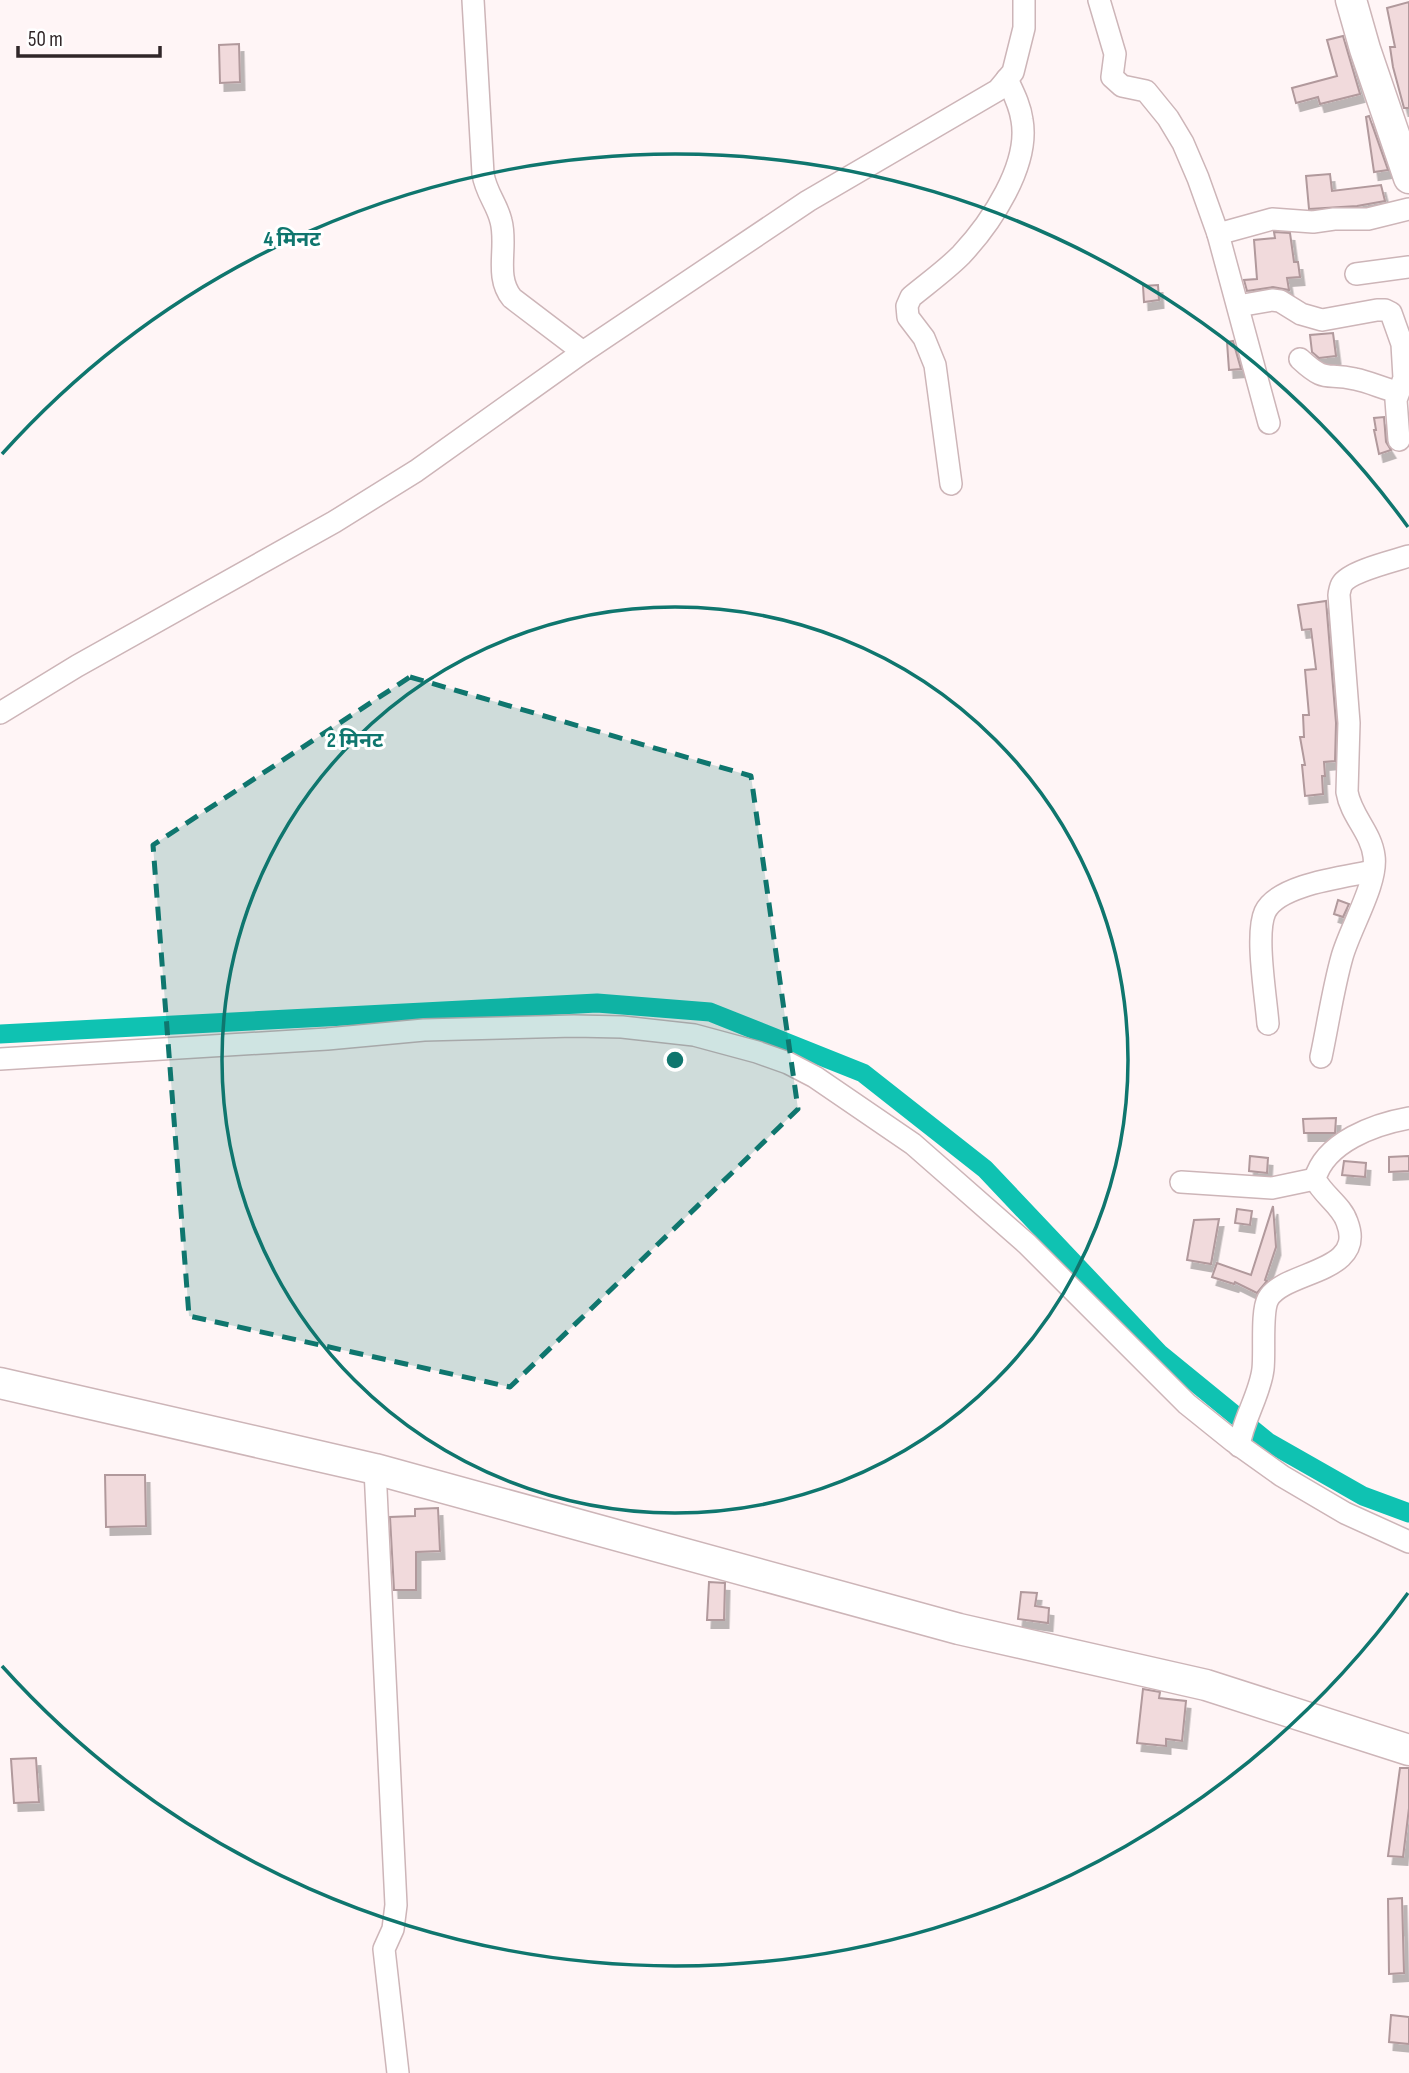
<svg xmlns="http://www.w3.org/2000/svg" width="1409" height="2073" font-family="'Sofia Sans Condensed','Noto Sans Devanagari',sans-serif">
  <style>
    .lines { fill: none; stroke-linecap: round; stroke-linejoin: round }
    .canal { stroke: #0fc2b2; stroke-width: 19 }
    .building { fill: #f1dadc; stroke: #b1999c; stroke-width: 2; filter: url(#shadow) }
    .street-casing { stroke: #cdb5b8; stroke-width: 24 }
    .secondary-casing { stroke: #cdb5b8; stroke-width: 33 }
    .street { stroke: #fff; stroke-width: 21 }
    .secondary { stroke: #fff; stroke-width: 30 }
    .marked { fill: #0f766e; fill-opacity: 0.2; stroke: #0f766e; stroke-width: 5; stroke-dasharray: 14 9; stroke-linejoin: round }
    .ring { fill: none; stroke: #0f766e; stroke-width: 3.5 }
    .centre { fill: #0f766e; stroke: #fff; stroke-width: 3.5 }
    .ring-label { font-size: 21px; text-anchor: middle; font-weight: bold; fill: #0f766e; stroke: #fff; stroke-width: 6; stroke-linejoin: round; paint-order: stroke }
  </style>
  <defs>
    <filter id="shadow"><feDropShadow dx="4.5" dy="8" stdDeviation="0" flood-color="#0004"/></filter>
  </defs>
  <rect width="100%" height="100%" fill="#fff5f6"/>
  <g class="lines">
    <polyline class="canal" points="0,1034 597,1003 710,1012 863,1073 985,1169 1159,1353 1268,1442 1363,1496 1409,1513"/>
  </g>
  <g class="building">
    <polygon points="1409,2 1409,108 1404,108 1393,67 1390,47 1395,47 1387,8"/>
    <polygon points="1343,36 1360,94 1320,104 1318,97 1296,103 1292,88 1337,76 1327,40"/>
    <polygon points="239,44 240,82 220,83 219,45"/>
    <polygon points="1369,116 1388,170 1374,172 1366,117"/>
    <polygon points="1330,174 1332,191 1381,185 1385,201 1357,206 1309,209 1306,176"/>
    <polygon points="1274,232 1290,233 1294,262 1298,262 1300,277 1287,278 1289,290 1273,287 1247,291 1244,280 1257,279 1254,240 1275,238"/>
    <polygon points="1158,285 1159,300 1144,302 1143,286"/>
    <polygon points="1333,333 1336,356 1319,358 1312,352 1310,335"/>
    <polygon points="1233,341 1241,369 1229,370 1227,342"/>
    <polygon points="1384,417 1386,442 1391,450 1379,454 1374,430 1376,430 1374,418"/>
    <polygon points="1326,601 1336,723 1335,761 1324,762 1325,776 1322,776 1323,794 1305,796 1302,765 1305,765 1300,737 1304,737 1303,715 1309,715 1305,670 1316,669 1311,629 1302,630 1298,605"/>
    <polygon points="1338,900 1349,904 1343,917 1334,914"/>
    <polygon points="1336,1118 1335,1133 1304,1133 1303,1119"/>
    <polygon points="1250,1156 1268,1158 1267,1173 1249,1171"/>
    <polygon points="1409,1156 1409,1171 1389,1172 1389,1157"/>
    <polygon points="1344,1161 1366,1163 1365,1177 1342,1175"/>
    <polygon points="1273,1206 1276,1247 1265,1280 1267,1281 1257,1293 1235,1282 1234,1284 1212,1277 1217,1263 1251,1275"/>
    <polygon points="1237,1209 1252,1211 1250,1225 1235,1223"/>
    <polygon points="1219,1219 1211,1264 1187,1260 1194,1220"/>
    <polygon points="105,1475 145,1475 146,1526 106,1527"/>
    <polygon points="438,1508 440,1551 416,1552 416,1590 394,1590 390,1517 415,1516 415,1509"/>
    <polygon points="709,1582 725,1583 724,1620 707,1620"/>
    <polygon points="1021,1592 1037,1593 1035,1606 1049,1608 1048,1623 1018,1619"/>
    <polygon points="1143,1689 1160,1692 1159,1698 1186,1701 1182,1741 1166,1739 1166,1746 1137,1743"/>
    <polygon points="36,1758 39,1802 14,1803 11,1759"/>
    <polygon points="1400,1768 1409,1768 1409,1808 1403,1857 1388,1856"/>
    <polygon points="1402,1898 1404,1973 1389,1974 1388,1899"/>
    <polygon points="1391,2015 1409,2017 1409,2044 1389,2042"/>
  </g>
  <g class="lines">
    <g class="street-casing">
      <g id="street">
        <path d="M473,0L483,174C486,193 497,204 501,221C508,247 494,276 512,298L583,352"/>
        <polyline points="1099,0 1115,54 1112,77 1122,86 1146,91 1168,118 1183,143 1198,178 1218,234 1269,423"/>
        <polyline points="1218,234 1272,219 1313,222 1334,219 1368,219 1409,209"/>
        <polyline points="1356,274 1409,267"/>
        <polyline points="1238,306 1272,300 1280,301 1301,314 1322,320 1377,310 1385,310 1391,313 1402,344 1404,378 1396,400 1399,440"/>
        <path d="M1300,359C1327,384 1325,372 1355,379C1370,382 1384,389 1398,392"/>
        <path d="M951,484L935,365L924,338L908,317L907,306L911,297C928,283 946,270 961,255C991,223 1030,165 1022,120C1020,105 1013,92 1007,79"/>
        <polyline points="0,713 77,666 334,522 416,471 583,352 808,201 998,90 1013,72 1024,28 1024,0"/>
        <path d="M1268,1024C1266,997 1255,934 1265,912C1278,884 1346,877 1373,871"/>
        <path d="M1321,1057C1328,1024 1333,989 1342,957C1350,928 1378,883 1374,856C1371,832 1351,816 1347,792L1349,723L1339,595C1339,593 1341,585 1342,584C1350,571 1394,561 1409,556"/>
        <polyline points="0,1059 327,1039 424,1030 574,1026 622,1027 694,1035 757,1052 788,1063 815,1077 913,1144 1027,1244 1187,1404 1233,1441 1282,1476 1345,1513 1409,1542"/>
        <polyline points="1181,1182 1272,1188 1315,1179"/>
        <path d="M1239,1446C1243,1419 1260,1395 1263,1369C1265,1352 1261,1312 1268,1299C1284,1270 1367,1274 1347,1222C1342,1206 1323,1195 1315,1179C1325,1142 1375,1124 1409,1118"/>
        <polyline points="375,1469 396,1905 393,1929 384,1949 398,2073"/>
      </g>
    </g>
    <g class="secondary-casing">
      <g id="secondary">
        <polyline points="1351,0 1365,49 1409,178"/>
        <polyline points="0,1383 375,1469 959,1629 1206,1685 1409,1750"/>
      </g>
    </g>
    <use href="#street" class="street"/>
    <use href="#secondary" class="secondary"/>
  </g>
  <path class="marked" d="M410,677L751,776L798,1109L510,1387L189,1316L153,845Z"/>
  <g class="ring">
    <circle cx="675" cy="1060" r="453"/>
    <path d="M1408 1593A906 906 0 0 1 2 1666M2 454A906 906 0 0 1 1408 527"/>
  </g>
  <circle cx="675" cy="1060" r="10" class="centre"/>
  <g class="ring-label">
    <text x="292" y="246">4 मिनट</text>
    <text x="355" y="747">2 मिनट</text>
  </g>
  <path d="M18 46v10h142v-10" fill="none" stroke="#302628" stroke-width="3.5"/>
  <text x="28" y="46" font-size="21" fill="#302628" stroke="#ffffff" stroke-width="5" paint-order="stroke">50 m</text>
</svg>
